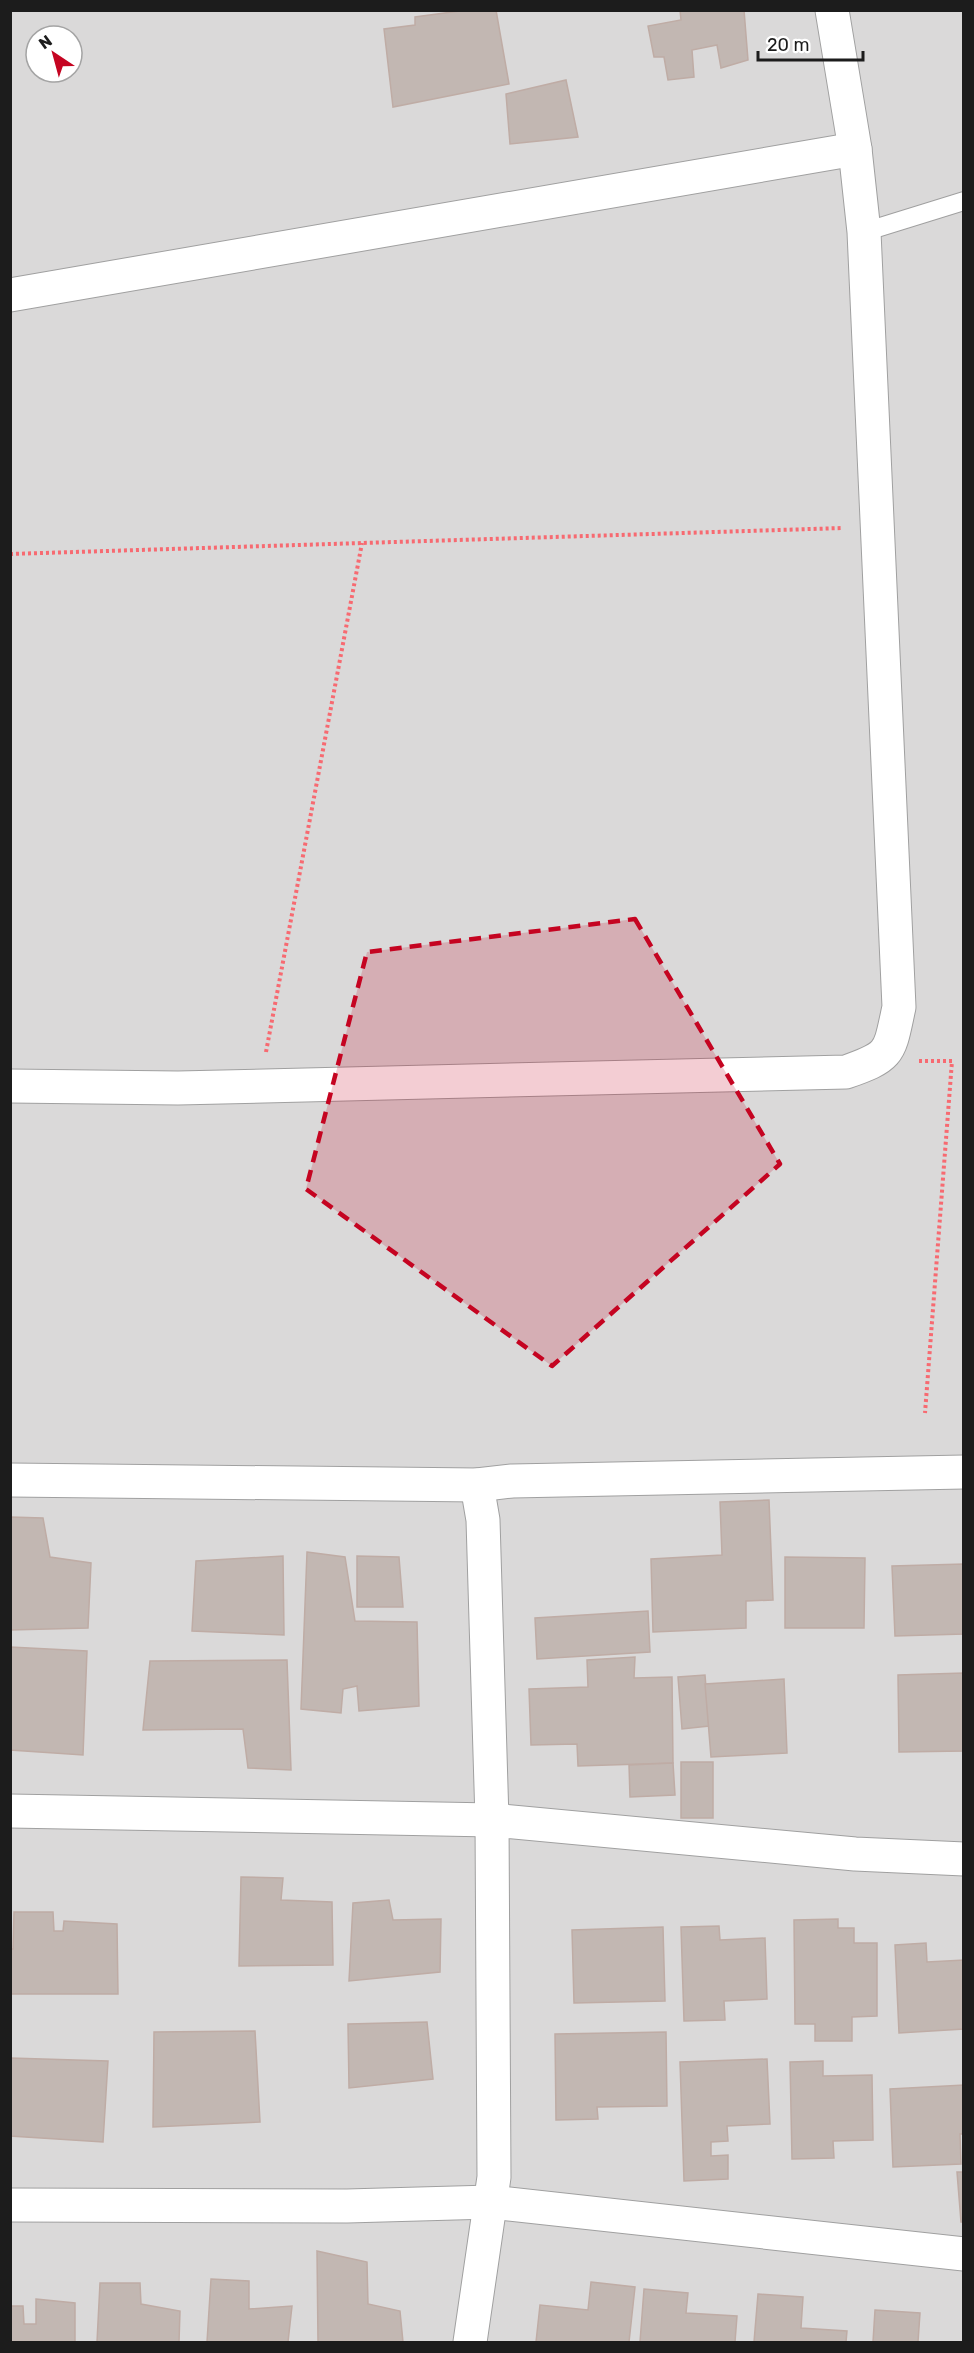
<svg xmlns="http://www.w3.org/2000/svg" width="974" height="2353" font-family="Rubik,sans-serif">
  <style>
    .residential { fill: #dad9d9; fill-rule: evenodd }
    .building { fill: #c2b7b2; stroke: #bfaca5; stroke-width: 1.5 }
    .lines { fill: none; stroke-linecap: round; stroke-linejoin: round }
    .service-casing { stroke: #a0a0a0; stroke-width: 20 }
    .minor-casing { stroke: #a0a0a0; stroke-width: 35 }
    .path { stroke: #f76a71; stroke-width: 4; stroke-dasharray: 3 3; stroke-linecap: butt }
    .service { stroke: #fff; stroke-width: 18 }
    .minor { stroke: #fff; stroke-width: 33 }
    .marked { fill: #c50421; fill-opacity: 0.2; stroke: #c50421; stroke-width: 4.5; stroke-dasharray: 12 8; stroke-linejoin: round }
  </style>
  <rect width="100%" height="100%" fill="#eee8e2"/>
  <path class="residential" d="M11,11H963V2342H11ZM36,36H72V72H36Z"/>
  <g class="building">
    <polygon points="467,10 496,10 509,84 393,107 384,29 415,25 415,17"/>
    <polygon points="680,10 744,10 748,60 721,68 717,45 692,50 694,77 668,80 664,57 654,57 648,26 681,20"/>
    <polygon points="566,80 578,137 510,144 506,94"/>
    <polygon points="769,1500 773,1600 746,1601 746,1628 653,1632 651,1559 722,1555 720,1502"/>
    <polygon points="10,1517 43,1518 50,1557 91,1563 88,1628 10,1630"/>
    <polygon points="307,1552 345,1557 355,1621 417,1622 419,1706 359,1711 357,1686 343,1689 341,1713 301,1709"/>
    <polygon points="283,1556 284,1635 192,1631 196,1561"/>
    <polygon points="357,1556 399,1557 403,1607 357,1607"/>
    <polygon points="785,1557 865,1558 864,1628 785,1628"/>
    <polygon points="964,1564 964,1634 895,1636 892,1566"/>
    <polygon points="648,1611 650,1652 537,1659 535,1618"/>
    <polygon points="10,1647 87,1651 83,1755 10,1750"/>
    <polygon points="635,1657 634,1678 672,1677 673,1763 578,1766 577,1744 531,1745 529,1689 588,1687 587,1660"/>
    <polygon points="287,1660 291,1770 248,1768 243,1729 143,1730 150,1661"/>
    <polygon points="964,1673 964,1751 899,1752 898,1675"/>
    <polygon points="705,1675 709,1726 682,1729 678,1677"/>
    <polygon points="784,1679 787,1753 711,1757 705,1684"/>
    <rect x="681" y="1762" width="32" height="56"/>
    <polygon points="673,1763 675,1795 630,1797 629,1765"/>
    <polygon points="241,1877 283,1878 281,1900 332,1902 333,1965 239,1966"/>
    <polygon points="389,1900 393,1920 441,1919 440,1972 349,1981 353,1903"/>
    <polygon points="14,1912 53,1912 54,1931 63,1931 64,1921 117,1924 118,1994 10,1994 10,1949 13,1949"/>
    <polygon points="838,1919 838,1928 854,1928 854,1943 877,1943 877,2016 852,2017 852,2041 815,2041 815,2024 795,2024 794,1920"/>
    <polygon points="719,1926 720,1940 765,1938 767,1999 724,2001 725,2020 684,2021 681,1927"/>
    <polygon points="663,1927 665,2001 574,2003 572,1930"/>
    <polygon points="926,1943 927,1962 964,1960 964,2029 899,2033 895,1945"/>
    <polygon points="427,2022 433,2079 349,2088 348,2024"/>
    <polygon points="255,2031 260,2122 153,2127 154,2032"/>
    <polygon points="666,2032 667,2106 597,2107 598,2119 556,2120 555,2034"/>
    <polygon points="10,2058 108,2061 103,2142 10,2136"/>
    <polygon points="767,2059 770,2124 727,2126 728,2141 711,2142 711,2156 728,2155 728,2179 684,2181 680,2062"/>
    <polygon points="823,2061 823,2076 872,2075 873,2140 833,2141 834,2158 792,2159 790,2062"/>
    <polygon points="964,2085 964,2134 960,2134 961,2164 893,2167 890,2089"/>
    <polygon points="957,2172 964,2172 964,2222 961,2222"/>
    <polygon points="317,2251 367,2262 368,2304 400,2311 403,2342 318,2342"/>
    <polygon points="211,2279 249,2281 249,2309 292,2306 288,2342 207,2342"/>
    <polygon points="591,2282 635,2287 629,2342 536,2342 540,2305 588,2310"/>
    <polygon points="100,2283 140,2283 141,2304 180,2311 179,2342 97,2342"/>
    <polygon points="644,2289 688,2293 686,2313 737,2316 735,2342 640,2342"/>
    <polygon points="758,2294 803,2297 801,2328 847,2331 846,2342 754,2342"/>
    <polygon points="36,2299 75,2303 75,2342 10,2342 10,2306 23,2306 24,2324 36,2324"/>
    <polygon points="875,2310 920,2313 918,2342 873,2342"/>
  </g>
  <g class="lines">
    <g class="service-casing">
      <polyline id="service" points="864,232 964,201"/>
    </g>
    <g class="minor-casing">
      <g id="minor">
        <polyline points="10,295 855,149"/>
        <path d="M10,1086L178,1088L846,1072C892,1056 889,1053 899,1007L864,232L855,149L832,10"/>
        <polyline points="10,1480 477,1485 512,1481 964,1472"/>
        <polyline points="10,1811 492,1820 483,1520 477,1485"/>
        <polyline points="10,2205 347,2206 491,2202 964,2254"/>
        <polyline points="470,2342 494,2177 492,1820 855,1854 964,1859"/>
      </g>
    </g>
    <g class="path">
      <polyline points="10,554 843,528"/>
      <polyline points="266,1052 362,543"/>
      <polyline points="919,1061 952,1061 925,1413"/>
    </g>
    <use href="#service" class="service"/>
    <use href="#minor" class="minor"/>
  </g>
  <path class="marked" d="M635,919L780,1164L552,1366L306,1189L367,952Z"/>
  <rect width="974" height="2353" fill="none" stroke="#1c1c1c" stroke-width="24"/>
  <g transform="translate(54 54) rotate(324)"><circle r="28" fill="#ffffff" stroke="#a4a4a4" stroke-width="1.5"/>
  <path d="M0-4.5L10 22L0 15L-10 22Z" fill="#c50421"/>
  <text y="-9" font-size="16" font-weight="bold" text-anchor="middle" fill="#1c1c1c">N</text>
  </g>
  <path d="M758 51v9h105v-9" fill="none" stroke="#1c1c1c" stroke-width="3"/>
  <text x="767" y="51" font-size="18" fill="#1c1c1c" stroke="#ffffff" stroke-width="4.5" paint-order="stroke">20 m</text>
</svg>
